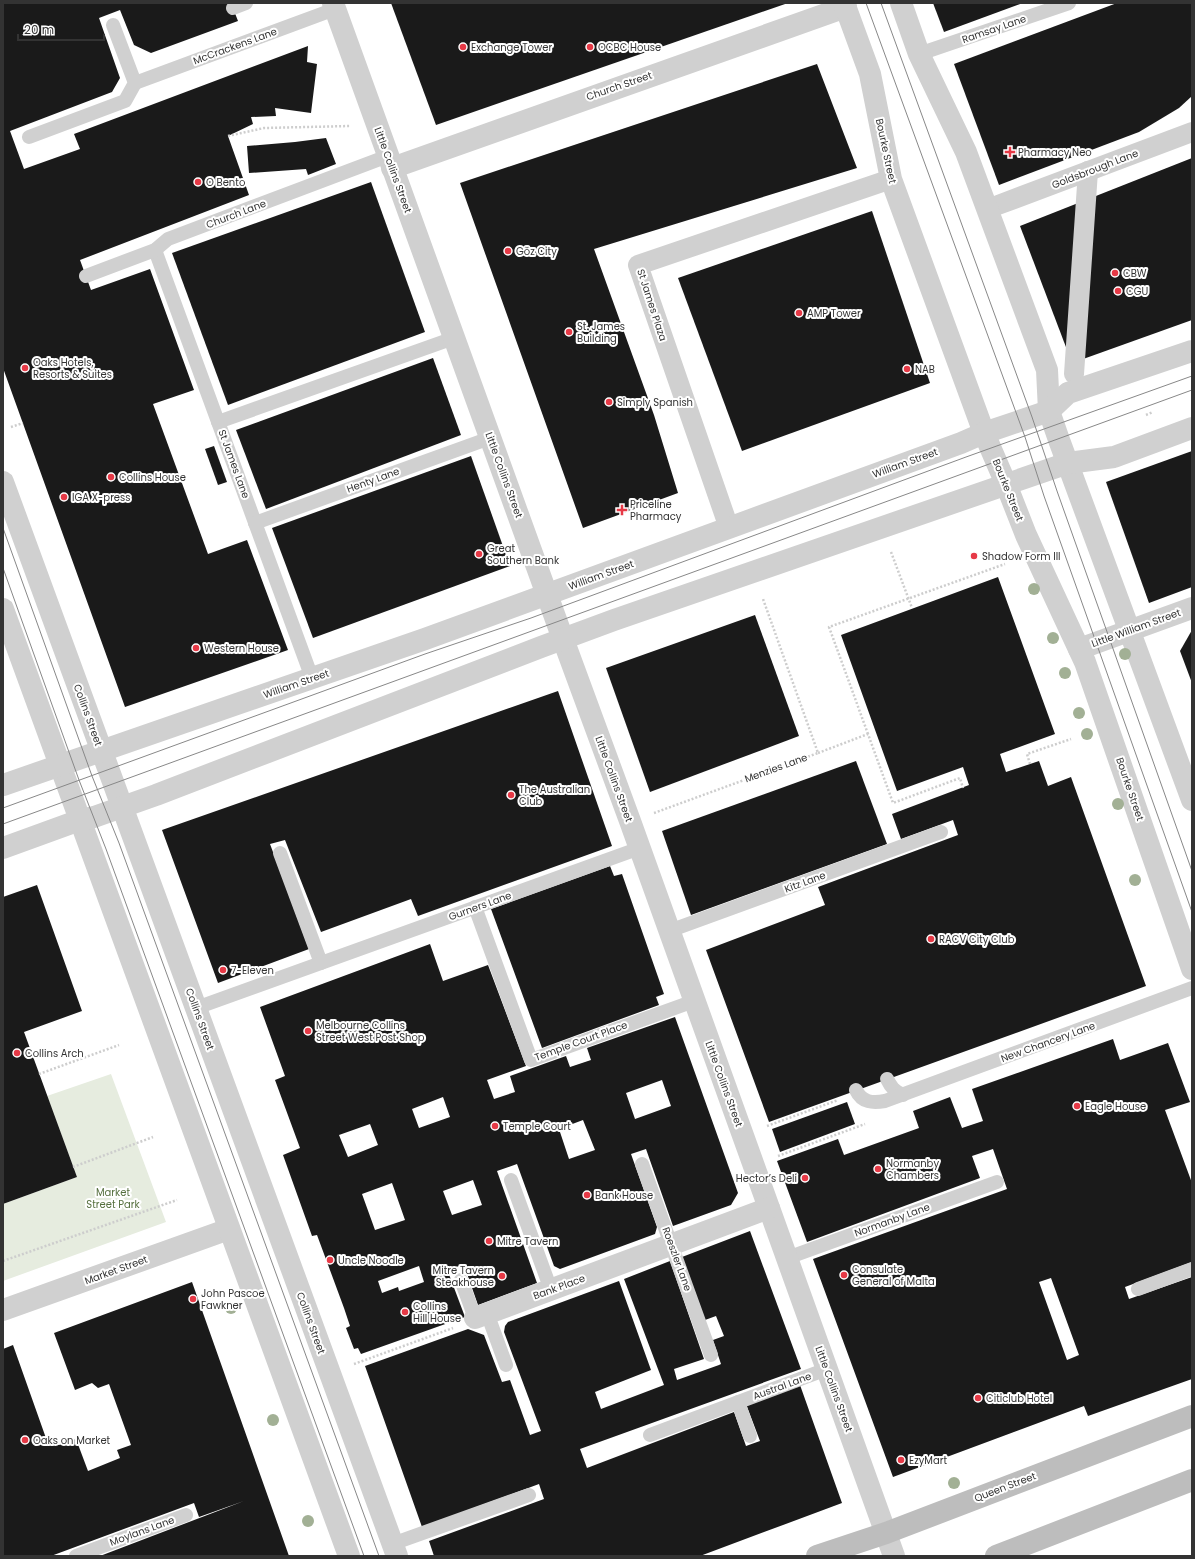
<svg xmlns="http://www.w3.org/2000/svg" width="1195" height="1559" font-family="Poppins,sans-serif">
<rect width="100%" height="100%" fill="#fff"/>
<polygon fill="#e6ecdf" points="111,1074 166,1222 3,1281 3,1204 77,1177 47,1096"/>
<g fill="#1a1a1a" fill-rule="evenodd">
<polygon points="3,3 231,3 238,21 151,53 134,45 120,10 99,18 120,78 112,92 10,131 24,169 80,149 74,134 308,46 307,62 317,64 311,113 275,108 276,116 251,117 253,124 228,136 249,195 80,260 91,290 150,269 194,390 153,404 208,554 247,540 288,650 125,707 3,368"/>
<polygon points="391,3 788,3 436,125"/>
<polygon points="933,3 1023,3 944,32"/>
<polygon points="1117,3 1192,3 1192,96 1179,108 1139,132 999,185 954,64"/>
<polygon points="817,64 857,168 594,249 654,415 678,493 583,528 460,183"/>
<polygon points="326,138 336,164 308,175 306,169 249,173 247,146 295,142"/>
<polygon points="1192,158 1192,320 1072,363 1020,226"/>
<polygon points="371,182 425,332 228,405 172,253"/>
<polygon points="872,211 930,383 742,451 678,278"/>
<polygon points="433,358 461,435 266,509 236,430"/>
<polygon points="214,446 227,482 218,485 205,449"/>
<polygon points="1192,451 1192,587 1149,603 1106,482"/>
<polygon points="471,456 510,566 313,638 272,528"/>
<polygon points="998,577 1055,734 1000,754 1006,772 1039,761 1048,786 1071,777 1146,986 769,1122 706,950 825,905 818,887 958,835 953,820 901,839 892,814 969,785 963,767 897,791 841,635"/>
<polygon points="755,615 799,736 650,792 606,668"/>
<polygon points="1192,630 1192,683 1180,651"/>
<polygon points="558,691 612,846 418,916 411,899 321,932 285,840 270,844 309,949 218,983 162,830"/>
<polygon points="856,761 887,844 691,915 662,831"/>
<polygon points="610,866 614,876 622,874 664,994 656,997 659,1005 542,1048 491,909"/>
<polygon points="37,885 82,1011 24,1032 77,1177 3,1204 3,897"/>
<path d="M430,944L443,981L488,965L526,1066L487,1080L494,1099L515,1092L510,1076L566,1056L570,1067L591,1060L587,1048L675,1017L738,1193L731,1205L673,1226L646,1149L631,1154L657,1227L655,1234L560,1269L554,1266L517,1164L497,1171L537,1283L478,1305L464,1265L447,1269L465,1317L361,1354L358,1348L354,1349L346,1328L350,1326L344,1308L317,1235L312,1236L283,1155L300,1148L275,1080L285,1076L260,1007ZM662,1080L671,1106L635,1119L626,1093ZM443,1097L450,1117L419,1128L412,1109ZM583,1120L595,1150L569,1159L559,1129ZM370,1124L378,1145L348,1157L339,1135ZM473,1180L482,1205L452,1215L443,1191ZM392,1183L405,1220L375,1230L362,1194ZM419,1266L424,1282L399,1291L398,1287L382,1293L378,1281Z"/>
<path d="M1113,1039L1120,1060L1168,1043L1190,1102L1165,1110L1192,1183V1262L1125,1287L1129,1299L1192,1277V1379L1088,1416L1084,1406L893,1477L813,1259L1007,1189L993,1149L972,1156L980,1178L807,1242L777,1161L838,1139L844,1155L919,1128L913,1111L950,1097L962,1128L983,1121L972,1089ZM1051,1278L1079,1355L1067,1360L1039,1282Z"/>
<polygon points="847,1102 855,1124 780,1152 772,1129"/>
<polygon points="750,1231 801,1369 580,1449 587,1468 734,1412 746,1446 760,1441 746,1404 800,1385 842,1503 700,1556 434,1556 429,1541 544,1499 539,1484 422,1527 365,1366 468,1329 484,1335 502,1382 510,1380 530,1435 541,1431 504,1332 505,1326 508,1322 619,1281 651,1370 595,1392 601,1409 664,1385 624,1279 670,1261 704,1359 674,1369 677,1380 719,1365 721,1364 713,1340 724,1336 716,1316 705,1320 682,1257"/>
<polygon points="192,1282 289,1556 100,1556 244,1501 199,1517 194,1503 51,1556 3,1556 3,1349 13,1345 47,1441 59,1445 76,1439 88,1471 120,1458 117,1450 131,1445 109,1384 98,1388 92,1383 75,1390 54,1333"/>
</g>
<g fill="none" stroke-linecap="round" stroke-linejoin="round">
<g stroke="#cdcdcd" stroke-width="2.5" stroke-dasharray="2 2" stroke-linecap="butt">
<polyline points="228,136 264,128 350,126"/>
<polyline points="1146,415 1153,412"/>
<polyline points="11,427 23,423"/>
<polyline points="891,552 912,608"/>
<polyline points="868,734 829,627 1005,564"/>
<polyline points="818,753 868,734 893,803 960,778 963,788"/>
<polyline points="1030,764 1027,754 1071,739"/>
<polyline points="654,813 818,753 763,599"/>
<polyline points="39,1074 119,1045"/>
<polyline points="767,1126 838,1100"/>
<polyline points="778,1156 865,1124"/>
<polyline points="73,1167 153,1137"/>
<polyline points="3,1261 177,1200"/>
<polyline points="354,1364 453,1328"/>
</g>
<g stroke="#d0d0d0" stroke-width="14">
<polyline points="233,8 246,3"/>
<polyline points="919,54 1069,3"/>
<polyline points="135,83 335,9"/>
<polyline points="29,137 125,101 135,83 113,25"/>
<polyline points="155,250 312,678"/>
<polyline points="86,276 155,250 168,239 388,156"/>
<polyline points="218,422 454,338"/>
<polyline points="255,523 490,438"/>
<polyline points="280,853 321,963"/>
<polyline points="475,907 531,1060 694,1001"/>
<polyline points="669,931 941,832"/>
<polyline points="196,1008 640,848"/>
<path d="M887,1079C891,1087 894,1091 903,1095"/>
<path d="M856,1090C862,1103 873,1103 885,1101L1192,988"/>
<polyline points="642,1164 711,1355"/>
<polyline points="511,1180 551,1290"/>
<polyline points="787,1258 997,1182"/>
<polyline points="461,1280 475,1318"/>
<polyline points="1138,1289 1192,1269"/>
<polyline points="487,1313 506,1365"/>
<polyline points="738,1402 750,1436"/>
<polyline points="650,1435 827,1369"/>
<polyline points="392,1544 529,1495"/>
<polyline points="76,1556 186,1515"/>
</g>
<g stroke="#d0d0d0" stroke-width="20">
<polyline points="998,205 1192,132"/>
<polyline points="1074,374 1088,171"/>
<polyline points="729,528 638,265 891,179"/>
</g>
<g stroke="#d0d0d0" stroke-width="22">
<polyline points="333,3 563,639 630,821 894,1556"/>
<polyline points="392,168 846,7"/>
<polyline points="1079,649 1192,608"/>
<polyline points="3,1310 229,1229"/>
<polyline points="475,1318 769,1208"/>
</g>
<g stroke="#d0d0d0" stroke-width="22">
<polyline points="844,3 870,74 891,179 984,433 1006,484 1026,535 1085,662 1192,969"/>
<polyline points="901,3 919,54 966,152 1047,370 1049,411 1059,440 1192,800"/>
<polyline points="3,482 397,1556"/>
<polyline points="3,609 349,1556"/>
<polyline points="3,785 425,639 961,443 984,433 1049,411 1068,393 1192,351"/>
<polyline points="3,848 80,820 94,817 156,795 541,647 614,620 1068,463 1114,457 1192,428"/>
</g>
<g stroke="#bdbdbd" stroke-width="22">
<polyline points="817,1556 886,1533 1192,1416"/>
<polyline points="996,1556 1192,1480"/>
</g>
<g stroke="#888" stroke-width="1">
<polyline points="866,3 1025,437 1044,496 1192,912"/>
<polyline points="881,3 1032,417 1057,491 1192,871"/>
<polyline points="3,528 92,776 119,843 379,1556"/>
<polyline points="3,568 79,780 106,849 364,1556"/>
<polyline points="3,808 425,654 531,618 966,457 1192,376"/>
<polyline points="3,824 1192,390"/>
</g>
</g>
<g fill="#a2b095">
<circle cx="1034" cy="589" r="6"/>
<circle cx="1053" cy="638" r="6"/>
<circle cx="1125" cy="654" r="6"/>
<circle cx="1065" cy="673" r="6"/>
<circle cx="1079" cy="713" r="6"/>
<circle cx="1087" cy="734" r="6"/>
<circle cx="1118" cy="804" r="6"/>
<circle cx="1135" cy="880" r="6"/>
<circle cx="231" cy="1308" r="6"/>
<circle cx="273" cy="1420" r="6"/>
<circle cx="954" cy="1483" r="6"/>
<circle cx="308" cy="1521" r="6"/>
</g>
<g fill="#e63946" stroke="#fff" stroke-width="1.5">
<circle cx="463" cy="47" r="4"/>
<circle cx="590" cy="47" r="4"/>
<path d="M1008 146h4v4h4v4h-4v4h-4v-4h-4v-4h4z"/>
<circle cx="198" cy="182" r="4"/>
<circle cx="508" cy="251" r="4"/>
<circle cx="1115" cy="273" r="4"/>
<circle cx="1118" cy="291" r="4"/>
<circle cx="799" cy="313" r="4"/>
<circle cx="569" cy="332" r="4"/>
<circle cx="25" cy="368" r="4"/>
<circle cx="907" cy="369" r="4"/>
<circle cx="609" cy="402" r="4"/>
<circle cx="111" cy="477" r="4"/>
<circle cx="64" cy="497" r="4"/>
<path d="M620 504h4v4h4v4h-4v4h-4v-4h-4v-4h4z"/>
<circle cx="479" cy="554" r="4"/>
<circle cx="974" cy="556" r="4"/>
<circle cx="196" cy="648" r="4"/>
<circle cx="511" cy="795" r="4"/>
<circle cx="931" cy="939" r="4"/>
<circle cx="223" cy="970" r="4"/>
<circle cx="308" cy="1031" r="4"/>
<circle cx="17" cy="1053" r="4"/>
<circle cx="1077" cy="1106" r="4"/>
<circle cx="495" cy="1126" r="4"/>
<circle cx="878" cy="1169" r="4"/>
<circle cx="805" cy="1178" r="4"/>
<circle cx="587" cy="1195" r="4"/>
<circle cx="489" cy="1241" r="4"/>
<circle cx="330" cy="1260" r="4"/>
<circle cx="844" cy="1275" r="4"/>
<circle cx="502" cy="1276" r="4"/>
<circle cx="193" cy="1299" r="4"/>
<circle cx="405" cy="1312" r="4"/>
<circle cx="978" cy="1398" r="4"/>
<circle cx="25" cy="1440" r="4"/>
<circle cx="901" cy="1460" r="4"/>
</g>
<g text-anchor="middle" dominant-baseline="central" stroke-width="4" stroke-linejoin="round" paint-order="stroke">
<g font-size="10" fill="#333" stroke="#fff">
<text transform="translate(994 29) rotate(-19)">Ramsay Lane</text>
<text transform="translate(235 46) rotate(-20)">McCrackens Lane</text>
<text transform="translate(619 86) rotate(-19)">Church Street</text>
<text transform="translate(886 151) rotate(78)">Bourke Street</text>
<text transform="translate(1095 169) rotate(-21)">Goldsbrough Lane</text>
<text transform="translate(393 170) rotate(70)">Little Collins Street</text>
<text transform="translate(236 214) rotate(-21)">Church Lane</text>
<text transform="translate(652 305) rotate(72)">St James Plaza</text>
<text transform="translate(905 463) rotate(-20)">William Street</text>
<text transform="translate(234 464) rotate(70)">St James Lane</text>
<text transform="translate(504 475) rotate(70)">Little Collins Street</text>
<text transform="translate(373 480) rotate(-20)">Henty Lane</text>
<text transform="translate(1008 490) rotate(68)">Bourke Street</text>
<text transform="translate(601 575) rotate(-20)">William Street</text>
<text transform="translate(1136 628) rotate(-20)">Little William Street</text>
<text transform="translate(296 684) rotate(-19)">William Street</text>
<text transform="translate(88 715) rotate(70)">Collins Street</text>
<text transform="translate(776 768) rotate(-20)">Menzies Lane</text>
<text transform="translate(614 779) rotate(70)">Little Collins Street</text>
<text transform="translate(1130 789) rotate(71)">Bourke Street</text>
<text transform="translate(805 882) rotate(-20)">Kitz Lane</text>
<text transform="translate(480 906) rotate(-20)">Gurners Lane</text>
<text transform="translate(200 1019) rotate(70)">Collins Street</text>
<text transform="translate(581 1041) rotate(-20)">Temple Court Place</text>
<text transform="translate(1048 1042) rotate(-20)">New Chancery Lane</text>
<text transform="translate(724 1084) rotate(70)">Little Collins Street</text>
<text transform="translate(892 1220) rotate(-20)">Normanby Lane</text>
<text transform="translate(677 1259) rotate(70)">Roeszler Lane</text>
<text transform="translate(116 1270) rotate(-20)">Market Street</text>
<text transform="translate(559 1287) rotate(-20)">Bank Place</text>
<text transform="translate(311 1323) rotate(70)">Collins Street</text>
<text transform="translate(782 1386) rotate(-20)">Austral Lane</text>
<text transform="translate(834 1389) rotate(70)">Little Collins Street</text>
<text transform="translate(1005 1487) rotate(-21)">Queen Street</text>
<text transform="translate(142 1531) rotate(-20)">Moylans Lane</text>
</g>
<g font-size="10" fill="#333" stroke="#fff" text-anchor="start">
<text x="471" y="47">Exchange Tower</text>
<text x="598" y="47">OCBC House</text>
<text x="1018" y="152">Pharmacy Neo</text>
<text x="206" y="182">O Bento</text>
<text x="516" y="251">Göz City</text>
<text x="1123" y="273">CBW</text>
<text x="1126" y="291">CGU</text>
<text x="807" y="313">AMP Tower</text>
<text x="577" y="326">St. James<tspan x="577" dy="12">Building</tspan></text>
<text x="33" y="362">Oaks Hotels,<tspan x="33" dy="12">Resorts &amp; Suites</tspan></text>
<text x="915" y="369">NAB</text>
<text x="617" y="402">Simply Spanish</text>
<text x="119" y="477">Collins House</text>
<text x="72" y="497">IGA X-press</text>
<text x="630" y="504">Priceline<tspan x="630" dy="12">Pharmacy</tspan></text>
<text x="487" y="548">Great<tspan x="487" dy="12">Southern Bank</tspan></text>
<text x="982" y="556">Shadow Form III</text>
<text x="204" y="648">Western House</text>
<text x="519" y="789">The Australian<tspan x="519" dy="12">Club</tspan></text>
<text x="939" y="939">RACV City Club</text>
<text x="231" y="970">7-Eleven</text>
<text x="316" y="1025">Melbourne Collins<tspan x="316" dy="12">Street West Post Shop</tspan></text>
<text x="25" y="1053">Collins Arch</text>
<text x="1085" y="1106">Eagle House</text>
<text x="503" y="1126">Temple Court</text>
<text x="886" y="1163">Normanby<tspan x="886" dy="12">Chambers</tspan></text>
<text x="797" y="1178" text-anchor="end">Hector’s Deli</text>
<text x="595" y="1195">Bank House</text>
<text x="497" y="1241">Mitre Tavern</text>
<text x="338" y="1260">Uncle Noodle</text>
<text x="852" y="1269">Consulate<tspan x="852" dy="12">General of Malta</tspan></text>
<text x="494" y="1270" text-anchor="end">Mitre Tavern<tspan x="494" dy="12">Steakhouse</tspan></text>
<text x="201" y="1293">John Pascoe<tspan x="201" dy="12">Fawkner</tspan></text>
<text x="413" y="1306">Collins<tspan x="413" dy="12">Hill House</tspan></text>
<text x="986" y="1398">Citiclub Hotel</text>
<text x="33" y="1440">Oaks on Market</text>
<text x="909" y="1460">EzyMart</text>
</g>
<g font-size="10" fill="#56703f" stroke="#fff">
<text x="113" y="1192">Market<tspan x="113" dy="12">Street Park</tspan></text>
</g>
</g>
<rect width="1195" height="1559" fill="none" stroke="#333333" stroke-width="8"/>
<path d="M18 34v6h86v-6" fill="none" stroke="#333333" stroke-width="2"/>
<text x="24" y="34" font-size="12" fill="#333333" stroke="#ffffff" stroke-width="3" paint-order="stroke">20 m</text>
</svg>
